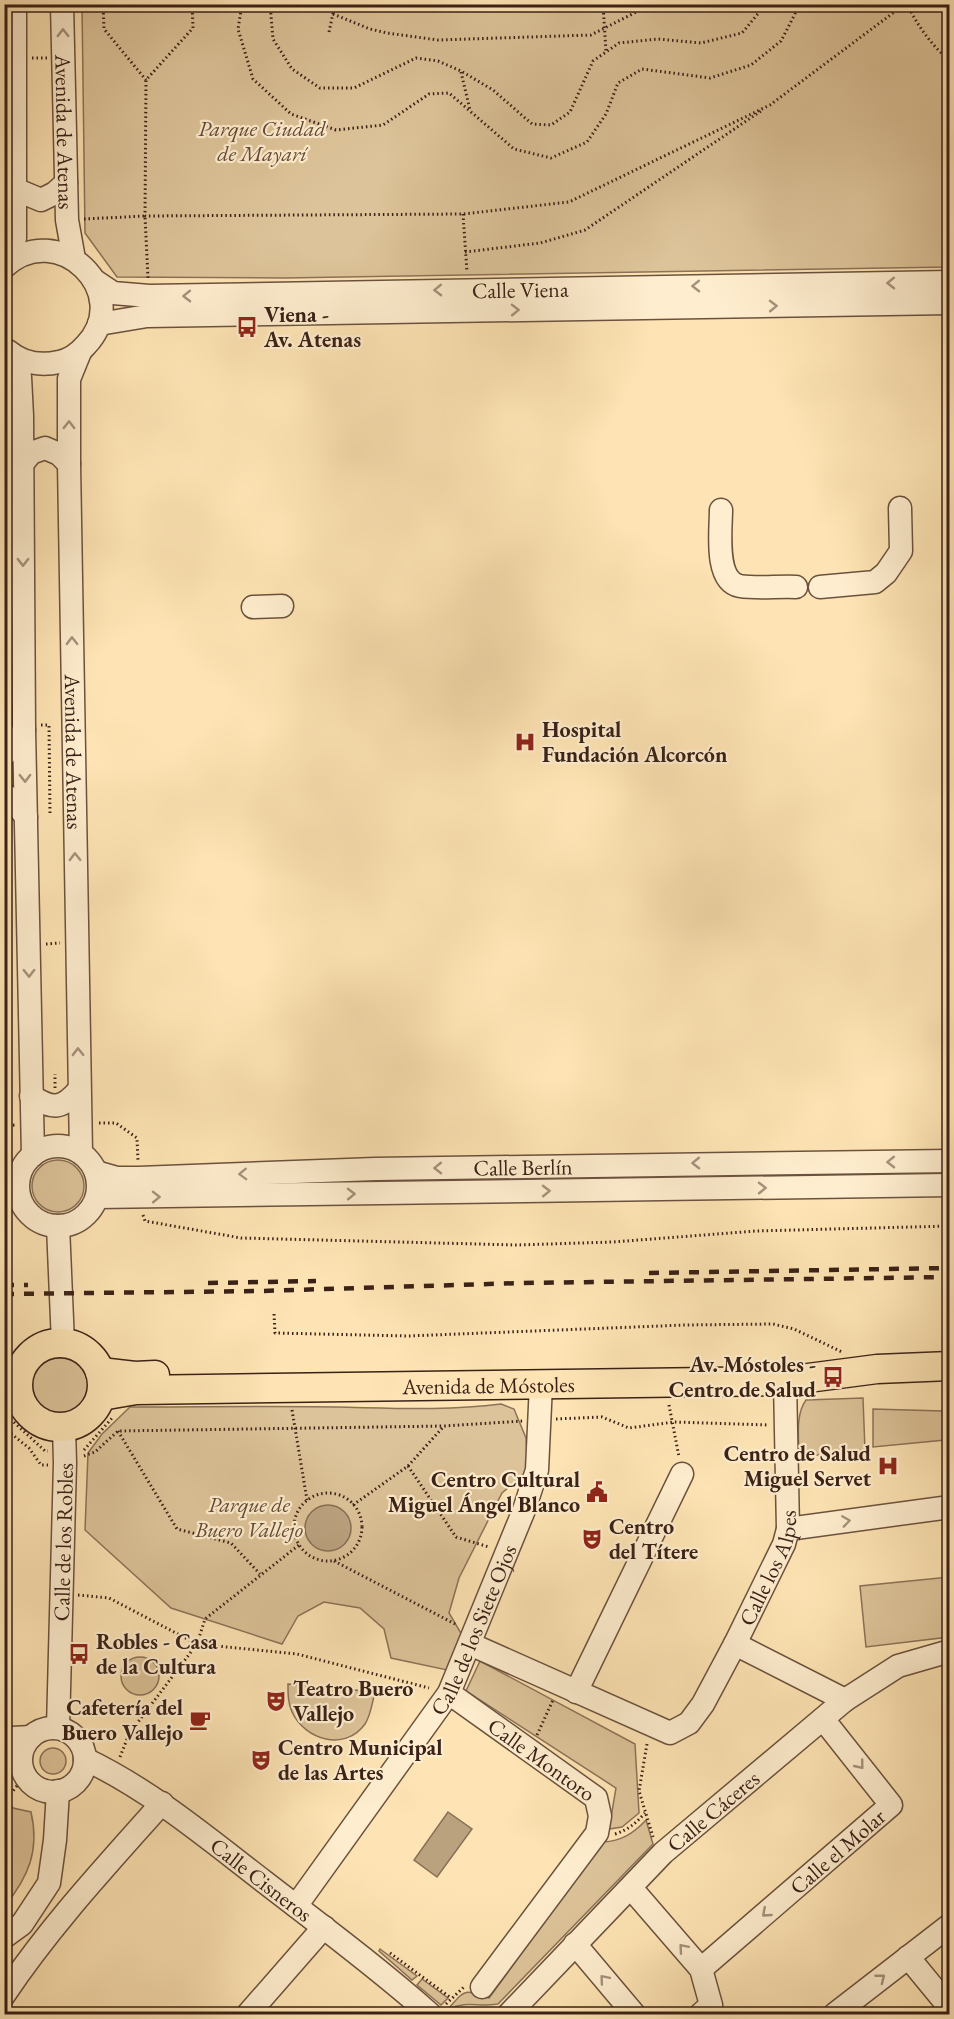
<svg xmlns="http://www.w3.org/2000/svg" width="954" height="2019" font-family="'EB Garamond',serif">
<rect width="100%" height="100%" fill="#fee4b4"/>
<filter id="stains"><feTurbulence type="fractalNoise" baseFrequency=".00333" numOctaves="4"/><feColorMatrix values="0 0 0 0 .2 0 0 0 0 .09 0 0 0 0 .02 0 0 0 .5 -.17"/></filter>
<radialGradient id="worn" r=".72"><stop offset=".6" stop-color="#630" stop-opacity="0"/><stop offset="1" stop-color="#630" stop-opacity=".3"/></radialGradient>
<g fill="#ddc399" stroke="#8c7258" stroke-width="1.5">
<polygon points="82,5 949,5 949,267 285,278 117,277 85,233"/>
<circle cx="58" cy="1186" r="26"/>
<circle cx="60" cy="1386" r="28"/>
<path d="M863,1398L865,1450L799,1457C799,1439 795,1415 806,1400Z"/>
<path d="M501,1404L514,1409L526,1438L528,1470L502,1493L459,1578L449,1613L462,1635L447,1670L391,1658L384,1629L360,1608L324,1602L298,1616L282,1644L171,1608L85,1530L88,1453L102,1434L130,1407C199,1407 268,1406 336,1407C392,1408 445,1411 501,1404Z"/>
<polygon points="873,1409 942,1411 945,1440 873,1447"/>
<polygon points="949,1577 949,1637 866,1647 860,1586"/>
<circle cx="140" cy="1676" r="19"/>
<polygon points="480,1661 635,1744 639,1813 622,1827 609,1829 616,1788 466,1691"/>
<path d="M288,1684L375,1692C372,1703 371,1715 365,1724C345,1752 305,1740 292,1712C288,1703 288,1694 288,1684Z"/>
<circle cx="53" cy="1761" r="13"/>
<path d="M4,1796L13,1808L31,1812C40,1851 28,1877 5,1906Z"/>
<path d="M646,1820L653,1844L498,2004C477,2008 470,2000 448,2009C466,1989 463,1989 489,1998L603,1842C621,1841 633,1834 646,1820Z"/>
<polygon points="380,1949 417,1976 412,1980 379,1951"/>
<polygon points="422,1979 448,1998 441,2005 417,1985"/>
</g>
<g fill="#bba27f" stroke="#876e55" stroke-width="1.5">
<circle cx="328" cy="1528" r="23"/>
<polygon points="448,1812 472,1829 437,1877 414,1860"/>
</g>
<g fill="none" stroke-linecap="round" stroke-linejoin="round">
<defs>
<g id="minor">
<path id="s1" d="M62,4L67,220L74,259"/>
<polyline points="17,190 41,200 55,193 66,183"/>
<polyline points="7,264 15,238 15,4"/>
<path d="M4,267C58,217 135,293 86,345C79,353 70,360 59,362C41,366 22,363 8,351"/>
<path id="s2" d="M95,281L113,293L149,296L950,282"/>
<polyline points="99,324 147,316 950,303"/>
<path id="s3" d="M80,352L69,379V464L81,1153"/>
<polyline points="16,357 20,377 22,416 24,730 33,1155"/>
<polyline points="22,464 31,453 45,448 59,454 69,464"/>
<path d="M721,510C721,530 714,581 740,586C758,589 778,586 796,587"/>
<polyline points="820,587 875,582 886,573 901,551 900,508"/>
<polyline points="253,607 282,606"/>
<polyline points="4,755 15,743 24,730"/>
<polyline points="4,794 17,805 26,817"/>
<path d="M31,1096C52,1109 61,1110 78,1091"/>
<circle cx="58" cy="1186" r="40"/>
<path id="s4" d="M96,1172L117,1178H139L375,1169L950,1161"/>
<polyline points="97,1197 950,1185"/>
<polyline points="58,1226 63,1343"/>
<polyline points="788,1529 950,1507"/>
<path id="s5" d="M470,1644L670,1733L689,1723L703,1704L735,1644L784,1544L788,1529L785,1381"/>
<polyline points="735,1644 845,1700"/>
<polyline points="576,1692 682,1474"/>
<path id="s6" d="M449,1693L596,1798L600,1816L597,1833L482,1987"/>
<path id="s7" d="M58,1728L65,1463L64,1427"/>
<circle cx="53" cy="1760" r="32"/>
<polyline points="4,1737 12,1738 31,1737"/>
<path id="s8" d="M85,1759C150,1790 205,1836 262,1880C319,1924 377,1967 430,2014"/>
<polyline points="631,1888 701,1969 711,2005 701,2014"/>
<path id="s9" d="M296,1906L449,1693L524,1510L537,1470L541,1384"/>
<polyline points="4,1937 22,1924 49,1883 55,1840 58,1791"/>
<polyline points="575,1944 634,2014"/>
<polyline points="908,1957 950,2008"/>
<path id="s10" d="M701,1969L891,1805L823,1719"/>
<path d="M4,1995C50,1926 107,1865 162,1803"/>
<polyline points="248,2014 324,1927"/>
<path id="s11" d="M509,2014L663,1853L845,1700L898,1666L950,1651"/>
<polyline points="835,2014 950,1925"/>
</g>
<g id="major">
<circle cx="60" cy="1385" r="42"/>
<polyline points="100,1372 135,1376 155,1375"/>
<path id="s12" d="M101,1396L136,1390L785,1381L877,1369L950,1366"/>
</g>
</defs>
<use href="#minor" stroke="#6b523e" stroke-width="25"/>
<use href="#major" stroke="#3a2117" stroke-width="31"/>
<g stroke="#3a2117" stroke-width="3" stroke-dasharray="1.5 3" stroke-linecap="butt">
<polyline points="103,4 104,29 146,80"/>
<polyline points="192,4 193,28 146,80 145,216 463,214 569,202 770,105 905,4"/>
<polyline points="242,4 238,29 253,79 291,114 336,130 383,125 429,94 449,93 514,149 551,158 587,142 606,114 618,83 642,69 710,78 751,65 781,41 800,4"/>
<polyline points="270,4 273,39 292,69 320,88 354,88 416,58 438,61 461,71 493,90 532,124 551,125 570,112 593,61 619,43 658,39 701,43 742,33 766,4"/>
<polyline points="603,4 606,52"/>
<path d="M907,4C917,25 932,46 950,61"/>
<polyline points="333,14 370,29 387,33 438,40 591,35 652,4"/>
<polyline points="329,32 335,4"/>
<polyline points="32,58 47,58"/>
<polyline points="461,72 470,110"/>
<polyline points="463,214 467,272"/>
<polyline points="84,219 145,216 148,278"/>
<polyline points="465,252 540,243 585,230 761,111"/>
<polyline points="41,725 49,725 50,816"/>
<polyline points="46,944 60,943"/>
<polyline points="55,1088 55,1074"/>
<polyline points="99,1123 116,1123 137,1138 138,1161"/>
<polyline points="4,1126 15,1125"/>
<polyline points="143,1215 145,1221 241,1238 517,1245 613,1242 756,1231 950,1226"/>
<polyline points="274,1314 275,1333 408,1336 685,1325 773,1324 794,1329 842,1352"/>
<polyline points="669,1405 679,1457"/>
<polyline points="292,1410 307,1500"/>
<polyline points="4,1413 45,1451 48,1451"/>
<polyline points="556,1419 602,1417 629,1428 674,1422 769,1425"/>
<polyline points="4,1428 29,1448 41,1465 48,1465"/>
<polyline points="118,1431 177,1529 231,1543 260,1574"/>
<polyline points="84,1450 113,1417"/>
<polyline points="84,1456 95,1452 118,1431 444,1426"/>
<polyline points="408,1466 456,1537 489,1547"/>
<circle cx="328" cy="1527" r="34"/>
<polyline points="353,1505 408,1466 444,1426 523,1421"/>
<polyline points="334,1561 457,1625"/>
<polyline points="78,1595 109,1598 197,1644 205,1619 299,1545"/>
<polyline points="537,1735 553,1700"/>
<polyline points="647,1744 639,1791 653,1837"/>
<polyline points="120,1757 129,1734 197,1644 297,1654 429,1688"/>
<polyline points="4,1767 25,1775 4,1803"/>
<path d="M615,1834C628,1830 636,1823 645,1813"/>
<polyline points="390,1953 451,1998"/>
<polyline points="446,2004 465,1986"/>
</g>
<use href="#minor" stroke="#feedce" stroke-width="22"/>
<use href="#major" stroke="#fee4b4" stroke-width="28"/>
<g stroke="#3a2117" stroke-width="4.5" stroke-dasharray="10 10" stroke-linecap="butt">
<polyline points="649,1273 950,1268"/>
<polyline points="208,1283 316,1281"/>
<polyline points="4,1285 28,1285"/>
<polyline points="4,1294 260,1291 522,1283 950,1277"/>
</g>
</g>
<defs><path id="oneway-chevron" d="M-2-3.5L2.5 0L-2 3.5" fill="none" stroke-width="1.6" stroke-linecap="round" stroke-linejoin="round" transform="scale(1.5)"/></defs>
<g stroke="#a6917c">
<use href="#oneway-chevron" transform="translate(63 33) rotate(-91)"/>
<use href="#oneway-chevron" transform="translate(891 283) rotate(179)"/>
<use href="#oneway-chevron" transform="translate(696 286) rotate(179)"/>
<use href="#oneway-chevron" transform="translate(438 290) rotate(179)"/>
<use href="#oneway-chevron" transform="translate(187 296) rotate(179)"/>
<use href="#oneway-chevron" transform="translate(773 306) rotate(-1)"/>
<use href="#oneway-chevron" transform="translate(515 310) rotate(-1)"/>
<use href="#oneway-chevron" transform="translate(69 425) rotate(-90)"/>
<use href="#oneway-chevron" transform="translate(23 562) rotate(90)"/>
<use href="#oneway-chevron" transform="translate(72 641) rotate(-91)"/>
<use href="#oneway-chevron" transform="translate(25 778) rotate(89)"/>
<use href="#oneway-chevron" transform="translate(75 857) rotate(-91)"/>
<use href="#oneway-chevron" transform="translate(29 973) rotate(89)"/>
<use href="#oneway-chevron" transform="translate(78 1052) rotate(-91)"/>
<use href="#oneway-chevron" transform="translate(891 1162) rotate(179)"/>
<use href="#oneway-chevron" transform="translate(696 1163) rotate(179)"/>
<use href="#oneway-chevron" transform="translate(438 1168) rotate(179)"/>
<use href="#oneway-chevron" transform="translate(243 1174) rotate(178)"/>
<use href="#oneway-chevron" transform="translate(762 1188) rotate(-1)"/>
<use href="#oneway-chevron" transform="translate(546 1191) rotate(-1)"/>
<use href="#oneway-chevron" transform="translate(351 1194) rotate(-1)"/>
<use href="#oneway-chevron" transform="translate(156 1197) rotate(-1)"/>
<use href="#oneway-chevron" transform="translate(846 1521) rotate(-8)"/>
<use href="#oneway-chevron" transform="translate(860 1765) rotate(51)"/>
<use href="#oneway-chevron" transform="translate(766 1913) rotate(139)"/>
<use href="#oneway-chevron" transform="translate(683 1948) rotate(-131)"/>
<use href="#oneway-chevron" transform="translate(881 1978) rotate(-38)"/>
<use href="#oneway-chevron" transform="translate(604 1979) rotate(-130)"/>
</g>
<defs>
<symbol id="bus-bare" viewBox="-9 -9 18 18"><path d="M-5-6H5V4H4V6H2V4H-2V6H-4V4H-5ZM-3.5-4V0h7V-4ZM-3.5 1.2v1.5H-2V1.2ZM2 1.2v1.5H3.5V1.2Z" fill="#8f2418" stroke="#feedce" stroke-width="2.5" paint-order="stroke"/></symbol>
<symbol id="hospital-bare" viewBox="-9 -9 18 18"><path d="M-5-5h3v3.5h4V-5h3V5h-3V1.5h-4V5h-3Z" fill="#8f2418" stroke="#feedce" stroke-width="2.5" paint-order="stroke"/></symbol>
<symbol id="civic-bare" viewBox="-9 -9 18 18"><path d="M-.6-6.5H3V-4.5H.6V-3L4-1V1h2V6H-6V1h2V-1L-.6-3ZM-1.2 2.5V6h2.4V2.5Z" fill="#8f2418" stroke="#feedce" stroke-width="2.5" paint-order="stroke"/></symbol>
<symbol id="theatre-bare" viewBox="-9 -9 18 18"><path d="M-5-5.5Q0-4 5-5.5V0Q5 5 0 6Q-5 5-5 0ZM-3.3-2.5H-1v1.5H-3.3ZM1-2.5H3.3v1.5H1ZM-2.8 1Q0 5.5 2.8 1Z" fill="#8f2418" stroke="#feedce" stroke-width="2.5" paint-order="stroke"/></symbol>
<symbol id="cafe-bare" viewBox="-9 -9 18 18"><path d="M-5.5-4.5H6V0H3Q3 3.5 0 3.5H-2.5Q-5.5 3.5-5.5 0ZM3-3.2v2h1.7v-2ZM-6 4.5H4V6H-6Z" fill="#8f2418" stroke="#feedce" stroke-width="2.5" paint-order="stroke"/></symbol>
</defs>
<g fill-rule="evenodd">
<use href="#bus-bare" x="232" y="312" width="30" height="30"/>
<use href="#hospital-bare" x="510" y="727" width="30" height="30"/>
<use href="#bus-bare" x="818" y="1362" width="30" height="30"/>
<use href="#hospital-bare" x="873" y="1451" width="30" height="30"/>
<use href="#civic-bare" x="582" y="1477" width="30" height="30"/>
<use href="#theatre-bare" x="577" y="1524" width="30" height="30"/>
<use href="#bus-bare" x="64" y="1639" width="30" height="30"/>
<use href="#theatre-bare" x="261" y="1686" width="30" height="30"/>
<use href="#cafe-bare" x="185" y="1705" width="30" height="30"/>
<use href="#theatre-bare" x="246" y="1745" width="30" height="30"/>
</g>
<g text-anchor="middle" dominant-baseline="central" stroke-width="4.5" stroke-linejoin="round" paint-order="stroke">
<g font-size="22" font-style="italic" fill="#634a38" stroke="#feedce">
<text x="262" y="128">Parque Ciudad<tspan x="262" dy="25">de Mayarí</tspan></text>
<text x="249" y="1504">Parque de<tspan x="249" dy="25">Buero Vallejo</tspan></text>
</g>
<g font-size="22" fill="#3a2117" stroke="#feedce">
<text stroke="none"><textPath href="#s1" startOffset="128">Avenida de Atenas</textPath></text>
<text stroke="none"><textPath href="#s2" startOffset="429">Calle Viena</textPath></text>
<text stroke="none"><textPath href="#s3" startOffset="402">Avenida de Atenas</textPath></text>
<text stroke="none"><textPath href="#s4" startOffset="428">Calle Berlín</textPath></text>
<text stroke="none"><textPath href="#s12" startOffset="388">Avenida de Móstoles</textPath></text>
<text stroke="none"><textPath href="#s7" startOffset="186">Calle de los Robles</textPath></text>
<text stroke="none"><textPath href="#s5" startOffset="416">Calle los Alpes</textPath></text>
<text stroke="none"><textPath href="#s9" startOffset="330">Calle de los Siete Ojos</textPath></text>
<text stroke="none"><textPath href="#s6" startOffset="114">Calle Montoro</textPath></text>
<text stroke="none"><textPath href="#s11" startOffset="288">Calle Cáceres</textPath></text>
<text stroke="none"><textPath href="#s10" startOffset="180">Calle el Molar</textPath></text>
<text stroke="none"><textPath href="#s8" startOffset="214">Calle Cisneros</textPath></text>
</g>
<g font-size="22" font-weight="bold" fill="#3a2117" stroke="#feedce" text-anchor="start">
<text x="264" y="314">Viena -<tspan x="264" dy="25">Av. Atenas</tspan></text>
<text x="542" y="729">Hospital<tspan x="542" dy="25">Fundación Alcorcón</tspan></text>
<text x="816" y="1364" text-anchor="end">Av. Móstoles -<tspan x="816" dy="25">Centro de Salud</tspan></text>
<text x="871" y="1453" text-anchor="end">Centro de Salud<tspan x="871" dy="25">Miguel Servet</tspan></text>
<text x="580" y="1479" text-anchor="end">Centro Cultural<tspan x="580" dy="25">Miguel Ángel Blanco</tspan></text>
<text x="609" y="1526">Centro<tspan x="609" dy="25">del Títere</tspan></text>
<text x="96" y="1641">Robles - Casa<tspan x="96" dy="25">de la Cultura</tspan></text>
<text x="293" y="1688">Teatro Buero<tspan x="293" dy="25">Vallejo</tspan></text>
<text x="183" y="1707" text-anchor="end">Cafetería del<tspan x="183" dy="25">Buero Vallejo</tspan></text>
<text x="278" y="1747">Centro Municipal<tspan x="278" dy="25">de las Artes</tspan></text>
</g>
</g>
<rect width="954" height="2019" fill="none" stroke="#fee4b4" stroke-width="24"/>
<rect x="6" y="6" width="942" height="2007" fill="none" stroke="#3a2117" stroke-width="3"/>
<rect x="12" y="12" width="930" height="1995" fill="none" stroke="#3a2117" stroke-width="1.5"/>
<rect width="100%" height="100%" filter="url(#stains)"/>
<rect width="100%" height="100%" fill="url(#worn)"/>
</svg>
